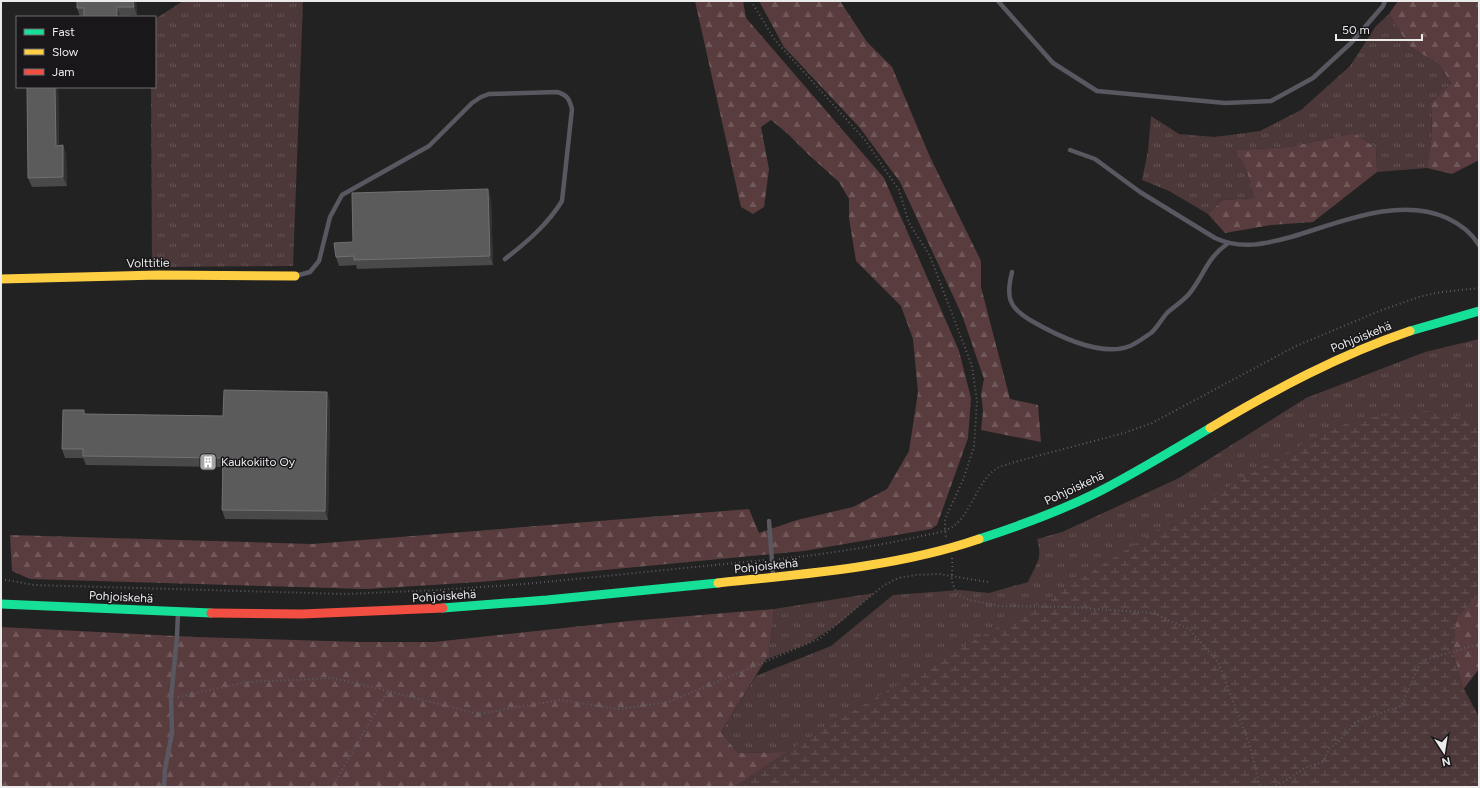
<svg xmlns="http://www.w3.org/2000/svg" width="1480" height="788" font-family="Figtree,sans-serif">
<defs>
<pattern id="grass-tufts" width="24" height="20" patternUnits="userSpaceOnUse"><rect width="24" height="20" fill="#4c3838"/><path d="M3 7l-1-3M5 7V3M7 7l1-3M15 17l-1-3M17 17v-4M19 17l1-3" fill="none" stroke="#655"/></pattern>
<pattern id="forest-firs" width="22" height="20" patternUnits="userSpaceOnUse"><rect width="22" height="20" fill="#593d3e"/><path d="M5 1l3.5 6h-7zM16 11l3.5 6h-7z" fill="#71595a"/></pattern>
<pattern id="wetland-marsh" width="20" height="14" patternUnits="userSpaceOnUse"><rect width="20" height="14" fill="#4c3838"/><path d="M1 5h8M5 5V1M11 12h8M15 12V8" fill="none" stroke="#655"/></pattern>
</defs>
<rect width="100%" height="100%" fill="#222"/>
<g fill="url(#grass-tufts)">
<polygon points="183,1 303,1 293,266 152,267 151,87 155,87 155,19"/>
<polygon points="1389,14 1409,46 1440,65 1451,83 1431,103 1432,135 1427,168 1377,172 1376,148 1354,133 1289,147 1237,150 1247,171 1254,198 1223,200 1208,214 1169,191 1142,180 1148,151 1151,116 1179,134 1215,137 1260,131 1301,110 1350,66 1376,26"/>
<path d="M1479,339V446L786,752L738,753L721,732L756,676L831,646L893,595L960,590L989,593L1028,582C1036,563 1043,560 1037,539L1062,532L1179,478L1306,398L1425,352Z"/>
<polygon points="874,593 838,624 809,643 765,660 769,654 774,609"/>
</g>
<g fill="url(#forest-firs)">
<polygon points="695,1 743,1 746,18 884,178 959,351 971,398 968,438 937,525 931,529 804,551 480,582 367,589 30,579 12,571 10,535 312,544 749,509 759,533 797,520 853,507 887,489 909,451 918,392 913,339 901,306 856,261 849,218 849,199 839,182 809,155 788,134 771,120 761,127 769,169 764,207 753,214 741,207"/>
<polygon points="759,1 840,1 867,42 892,67 930,157 981,261 981,287 1010,399 1038,405 1041,442 981,430 983,411 981,394 984,379 962,315 900,182 860,128 784,47"/>
<polygon points="1398,1 1479,1 1479,160 1452,174 1427,168 1432,135 1431,103 1451,83 1440,65 1409,46 1389,14"/>
<polygon points="1354,133 1376,148 1377,172 1313,222 1271,225 1225,233 1208,214 1223,200 1254,198 1247,171 1236,150 1289,147"/>
<polygon points="1479,446 1479,669 1439,721 1479,787 1,787 1,627 195,637 360,642 434,642 629,621 774,609 769,654 721,732 738,753 786,752 871,719"/>
</g>
<polygon fill="url(#wetland-marsh)" points="1427,411 1479,420 1479,594 1457,618 1453,651 1464,689 1479,717 1479,787 734,787 786,752 918,672 1053,596 1200,503 1309,440 1357,419"/>
<g fill="none" stroke-linecap="round" stroke-linejoin="round">
<g stroke="#5d5b5f" stroke-width="2" stroke-dasharray="1 3" stroke-linecap="butt">
<polyline points="751,1 775,40 865,140 899,190 909,223 930,256 972,366 977,401 974,447 963,480 945,519 945,530 946,537"/>
<path d="M952,558C953,565 952,568 952,575C951,581 954,587 957,594L969,600L1001,606L1069,607L1153,613L1189,629L1218,662L1250,746L1260,787"/>
<path d="M779,559C826,554 872,547 917,537C929,534 942,533 952,527C971,515 977,481 996,469C1000,466 1006,465 1011,463L1124,433L1152,423L1296,346L1382,310L1422,296L1442,292L1479,288"/>
<polyline points="1,579 34,585 345,594 439,590 525,584 765,560"/>
<polyline points="178,697 247,682 332,678 388,691 478,714 560,700 619,709 669,702 819,639 883,586 898,578 916,575 939,574 988,582"/>
<polyline points="332,787 388,691"/>
<polyline points="1272,787 1284,782 1304,768 1323,762 1329,749 1338,742 1356,722 1401,706 1421,661 1479,644"/>
</g>
<g stroke="#595760" stroke-width="4.5">
<polyline points="998,1 1053,63 1097,91 1225,103 1271,101 1313,78 1351,43 1383,6 1385,1"/>
<path d="M1070,150L1095,159L1140,192L1215,238C1241,250 1265,244 1291,237C1339,223 1398,196 1447,218C1460,224 1471,232 1479,245"/>
<path d="M1012,272C1006,296 1008,307 1030,320C1056,335 1100,358 1130,346C1137,343 1145,337 1151,333C1158,327 1162,318 1168,312C1175,306 1183,301 1189,294C1204,276 1206,259 1227,244"/>
<path d="M295,276L310,272L319,261L330,217L342,195L429,146L472,103L481,97L489,94L557,92C567,95 569,98 572,109L562,201C548,224 527,242 505,259"/>
<polyline points="769,521 773,575"/>
<polyline points="164,787 165,769 172,733 171,699 177,636 178,613"/>
</g>
<g stroke="#16e098" stroke-width="9">
<polyline points="1410,331 1479,311"/>
<path d="M979,539C1022,525 1064,510 1104,489C1140,470 1175,449 1210,428"/>
<polyline points="1,604 211,613"/>
<polyline points="443,608 547,600 718,583"/>
</g>
<g stroke="#ffcf43" stroke-width="9">
<polyline points="1,279 158,275 295,276"/>
<path d="M1210,428C1274,390 1339,355 1410,331"/>
<path d="M718,583C803,574 898,567 979,539"/>
</g>
<polyline stroke="#f24e42" stroke-width="9" points="211,613 302,614 443,608"/>
</g>
<g fill="#4a494a">
<polygon points="77,1 136,1 137,15 80,17 77,8"/>
<polygon points="27,87 58,87 59,146 63,145 66,155 67,186 32,187 28,178"/>
<polygon points="491,198 493,265 357,269 356,265 339,266 336,257"/>
<polygon points="330,401 328,520 225,519 222,510 222,467 86,465 83,458 65,458 62,449 85,414 223,416"/>
</g>
<g fill="#333233">
<polygon points="133,1 136,1 137,15 134,7"/>
<polygon points="117,7 120,16 120,17 117,17"/>
<polygon points="55,87 58,87 59,155 56,146"/>
<polygon points="63,145 66,155 67,186 63,177"/>
<polygon points="488,189 491,198 493,265 490,256"/>
<polygon points="327,392 330,401 328,520 325,511"/>
</g>
<g fill="#5c5b5c" stroke="#727172">
<polygon points="77,1 133,1 134,7 117,7 117,17 84,17 84,8 77,8"/>
<polygon points="27,87 55,87 56,146 63,145 63,177 28,178"/>
<polygon points="488,189 490,256 354,260 354,256 336,257 334,243 353,242 352,193"/>
<polygon points="224,390 327,392 325,511 222,510 223,458 83,456 83,449 62,449 63,410 84,410 84,414 223,416"/>
</g>
<defs>
<symbol id="building-square" viewBox="-11 -11 22 22"><rect x="-9" y="-9" width="18" height="18" rx="4" fill="#a5a5a5" stroke="#19171a"/><path d="M-4-6H4V6H1V3H-1V6H-4ZM-2.5-4.3h1.7v1.8h-1.7ZM.8-4.3h1.7v1.8H.8ZM-2.5-1h1.7V.8h-1.7ZM.8-1h1.7V.8H.8Z" fill="#fff"/></symbol>
</defs>
<g fill-rule="evenodd">
<use href="#building-square" x="198" y="452" width="20" height="20"/>
</g>
<g text-anchor="middle" dominant-baseline="central" stroke-width="3" stroke-linejoin="round" paint-order="stroke">
<g font-size="12" fill="#ecebec" stroke="#19171a">
<text transform="translate(148 263) rotate(-1)">Volttitie</text>
<text transform="translate(1361 337) rotate(-22)">Pohjoiskehä</text>
<text transform="translate(1074 488) rotate(-25)">Pohjoiskehä</text>
<text transform="translate(766 566) rotate(-6)">Pohjoiskehä</text>
<text transform="translate(444 596) rotate(-4)">Pohjoiskehä</text>
<text transform="translate(121 597) rotate(3)">Pohjoiskehä</text>
</g>
<g font-size="12" fill="#ecebec" stroke="#19171a" text-anchor="start">
<text x="221" y="462">Kaukokiito Oy</text>
</g>
</g>
<rect width="1480" height="788" fill="none" stroke="#ecebec" stroke-width="4"/>
<rect x="16" y="16" width="140" height="72" fill="#19171a" stroke="#6d6c6e"/>
<rect x="24" y="29" width="20" height="6" fill="#16e098" stroke="#6d6c6e"/>
<text x="52" y="36" font-size="12" fill="#ecebec">Fast</text>
<rect x="24" y="49" width="20" height="6" fill="#ffcf43" stroke="#6d6c6e"/>
<text x="52" y="56" font-size="12" fill="#ecebec">Slow</text>
<rect x="24" y="69" width="20" height="6" fill="#f24e42" stroke="#6d6c6e"/>
<text x="52" y="76" font-size="12" fill="#ecebec">Jam</text>
<g transform="translate(1444 752) rotate(168)" stroke="#19171a" stroke-width="3" paint-order="stroke">
<path d="M0-3L7 15L0 10L-7 15Z" fill="#ecebec"/>
<text y="-6" font-size="11" font-weight="bold" text-anchor="middle" fill="#ecebec">N</text>
</g>
<path d="M1336 34v6h86v-6" fill="none" stroke="#ecebec" stroke-width="2"/>
<text x="1342" y="34" font-size="12" fill="#ecebec" stroke="#19171a" stroke-width="3" paint-order="stroke">50 m</text>
</svg>
